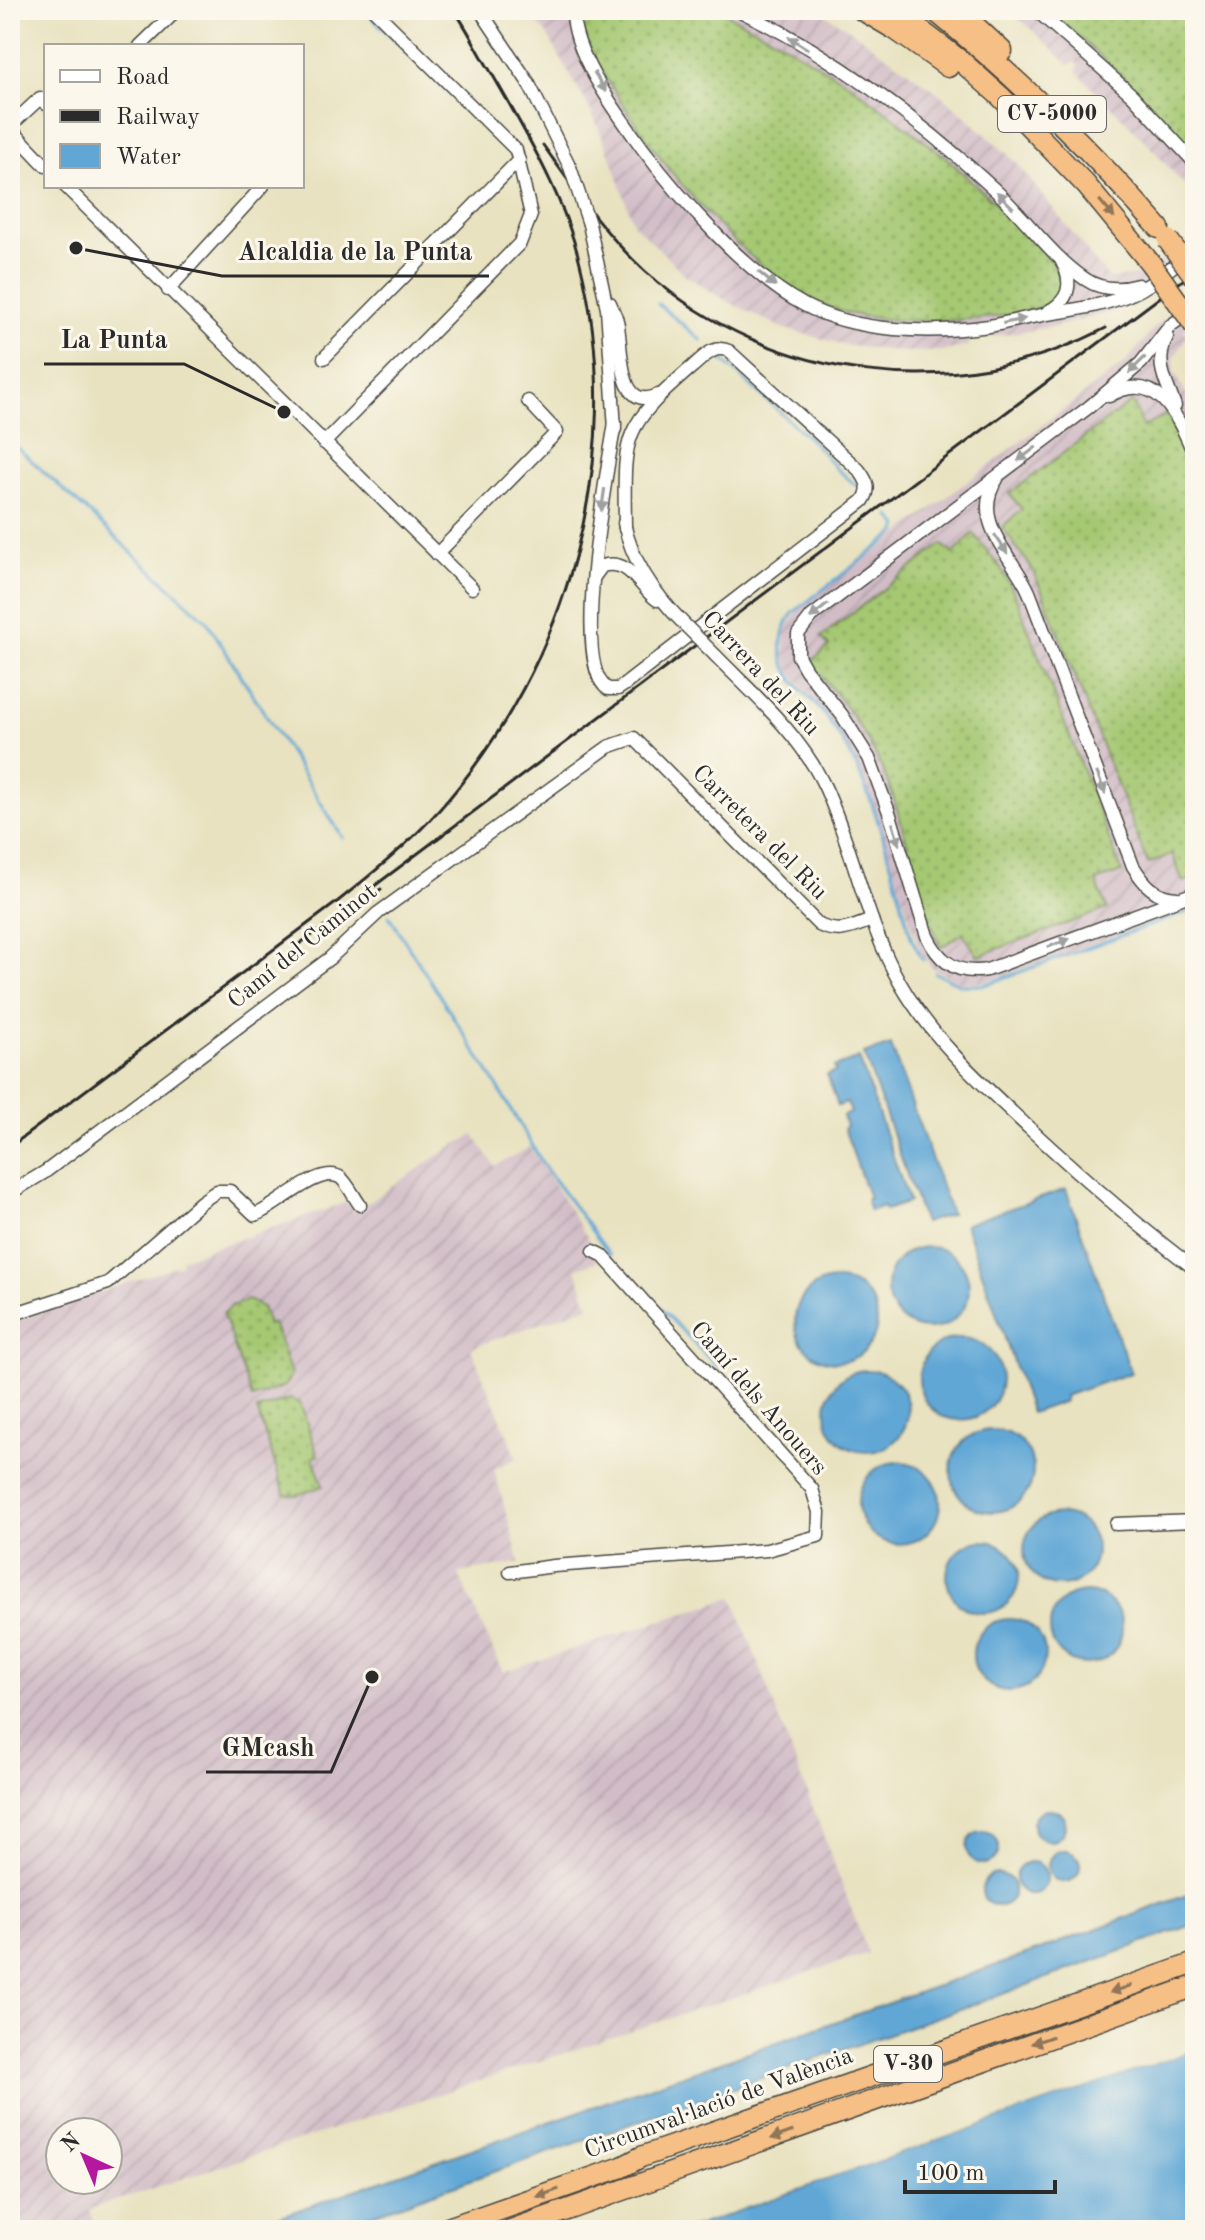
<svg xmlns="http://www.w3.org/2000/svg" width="1205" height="2240" font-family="'Old Standard TT',serif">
<defs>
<pattern id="industrial-furrows" width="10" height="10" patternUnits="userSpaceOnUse" patternTransform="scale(2)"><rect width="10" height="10" fill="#d2bdc7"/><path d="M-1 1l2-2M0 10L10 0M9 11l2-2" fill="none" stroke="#b4a3ab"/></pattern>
<pattern id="grass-dots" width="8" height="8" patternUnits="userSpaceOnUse" patternTransform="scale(2)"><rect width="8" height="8" fill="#a5c872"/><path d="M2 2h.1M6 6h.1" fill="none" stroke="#87a35e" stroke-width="1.8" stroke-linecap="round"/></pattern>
</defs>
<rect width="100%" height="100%" fill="#fbf7ec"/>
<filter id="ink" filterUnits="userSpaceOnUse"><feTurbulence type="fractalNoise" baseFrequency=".0125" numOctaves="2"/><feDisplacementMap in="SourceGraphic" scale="16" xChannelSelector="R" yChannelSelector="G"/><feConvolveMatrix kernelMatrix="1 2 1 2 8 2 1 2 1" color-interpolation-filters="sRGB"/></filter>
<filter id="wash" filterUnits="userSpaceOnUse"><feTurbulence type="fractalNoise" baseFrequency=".006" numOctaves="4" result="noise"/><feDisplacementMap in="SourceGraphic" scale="32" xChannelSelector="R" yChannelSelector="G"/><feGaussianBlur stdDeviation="1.8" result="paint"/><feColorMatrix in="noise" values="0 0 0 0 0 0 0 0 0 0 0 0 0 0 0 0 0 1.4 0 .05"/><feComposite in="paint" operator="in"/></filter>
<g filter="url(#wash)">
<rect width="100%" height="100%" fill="#e8e2c0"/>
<g fill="url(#industrial-furrows)" fill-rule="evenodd">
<polygon points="526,10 818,10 852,31 943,96 1016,162 1109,279 1143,274 1195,235 1195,260 1143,298 1115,311 1063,325 969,340 969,346 944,351 907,352 850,346 785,329 728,302 685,275 633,223 613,162 590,109 546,33"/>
<polygon points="1008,10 1195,10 1195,197 1148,144 1077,72 1078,66 1076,62 1069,65 1028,26"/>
<polygon points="1195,297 1195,322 1184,330 1187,336 1174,358 1174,371 1195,411 1195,906 985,982 957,982 931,967 920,951 864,779 832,723 789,670 784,656 785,630 800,608 1125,363 1158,324"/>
<path d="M474,1135L495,1166L530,1147L587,1237L597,1261L576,1269L589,1306L471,1348L517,1458L494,1469L520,1563L458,1573L503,1672L733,1597L868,1953L90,2209L97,2230H10V1323L182,1264L181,1259L348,1202L354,1212L454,1145ZM60,2132H108V2180H60Z"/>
</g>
<g fill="url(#grass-dots)" stroke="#687a4e" stroke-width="2">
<path d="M582,10H719L774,38L851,85L946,157L1022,229L1062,273L1064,279L1061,296C1034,315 990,318 957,320C917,321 875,322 837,310C759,285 672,179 629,113C610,84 579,46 582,10Z"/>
<polygon points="1048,10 1195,10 1195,153 1127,80"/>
<polygon points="1132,401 1143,427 1167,414 1195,476 1195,878 1183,882 1172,854 1148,864 1042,591 1031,567 1002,527 1022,509 1009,494"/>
<path d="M973,533L1002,570L1016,597L1122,872L1096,881L1107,909L978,956L963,933L941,947C917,896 909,840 890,788C872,739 844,701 810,663L829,646L821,637L942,544L953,554Z"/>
<polygon points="248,1300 262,1307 268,1325 273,1323 291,1374 285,1386 252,1398 223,1314 231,1306"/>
<polygon points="290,1399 300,1403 318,1456 313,1457 323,1486 297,1495 285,1494 257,1410"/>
</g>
<g fill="#60a7d6" stroke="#466980" stroke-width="2">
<polygon points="891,1045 951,1214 924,1223 864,1054"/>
<polygon points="859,1058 909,1202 885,1210 883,1206 870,1211 866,1199 869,1198 844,1128 846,1127 843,1116 851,1112 847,1103 838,1106 827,1075 836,1071 834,1067"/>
<polygon points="1066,1189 1131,1373 1064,1396 1065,1401 1031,1413 965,1224"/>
<circle cx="928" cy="1288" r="41"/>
<circle cx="836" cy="1321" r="41"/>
<circle cx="960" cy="1379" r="41"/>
<circle cx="867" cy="1411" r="41"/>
<circle cx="992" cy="1471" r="41"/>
<circle cx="899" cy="1503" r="41"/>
<circle cx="1060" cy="1550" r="36"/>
<circle cx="983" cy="1577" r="36"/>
<circle cx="1086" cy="1628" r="36"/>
<circle cx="1009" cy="1655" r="36"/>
<circle cx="1049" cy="1825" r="16"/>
<circle cx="983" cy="1848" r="16"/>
<circle cx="1064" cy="1866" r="16"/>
<circle cx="1031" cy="1878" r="16"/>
<circle cx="998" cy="1890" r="16"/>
<polygon points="1195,1892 1195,1924 1000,1995 327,2230 241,2230 1020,1957"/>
<polygon points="1195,2049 1195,2230 686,2230 715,2219"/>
</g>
<polygon fill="#e8e2c0" points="1195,2045 1195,2049 682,2230 684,2226 714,2215"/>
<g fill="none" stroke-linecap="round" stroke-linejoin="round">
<g stroke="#60a7d6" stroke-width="3">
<polyline points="364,10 470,113"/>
<polyline points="658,304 701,340"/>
<polyline points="720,358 814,443 836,468 857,486"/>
<polyline points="10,441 206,620 343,838"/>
<path d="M890,516L899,526L897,532L793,613C783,626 779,643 783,659C789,681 809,696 823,713C833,726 842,740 850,754C879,808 895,881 912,940L923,960"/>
<polyline points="389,916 496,1084 546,1169 610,1255"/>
<polyline points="935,973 961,985 984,985 1195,909"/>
<polyline points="626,1272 717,1367"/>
</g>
</g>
</g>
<g filter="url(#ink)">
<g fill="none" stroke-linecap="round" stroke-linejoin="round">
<defs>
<g id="minor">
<polyline points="480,10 528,82 570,167"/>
<path d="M573,10C572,54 618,114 643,149C681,200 748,275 804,305C856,333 932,334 989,326C1007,323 1024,318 1042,315C1072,310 1104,306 1131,294C1152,286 1177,262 1195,248"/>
<path d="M738,10C832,54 918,119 994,189C1025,217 1050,255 1085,279C1101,290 1120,290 1138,285"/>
<polyline points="1036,10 1132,95 1195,163"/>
<polyline points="140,46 170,17"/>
<polyline points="10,126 40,98 46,104"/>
<polyline points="10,128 46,166"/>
<polyline points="65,186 472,588"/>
<polyline points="589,224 607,308 615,429"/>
<polyline points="168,290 263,186"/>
<path d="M610,303C612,308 615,314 617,321C623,343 616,414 658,395"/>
<path d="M1195,308L1170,326L1141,363L1089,407L812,616L798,634V656L806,670L842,715L869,758L890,815L927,936C939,962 958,975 987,970L1195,893"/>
<path d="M1047,312C1069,301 1074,284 1062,262"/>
<path d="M1167,337C1154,364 1166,381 1175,406"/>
<polyline points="324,358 519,160"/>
<path d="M1109,396C1159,367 1179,420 1195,456"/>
<path d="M615,423C608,465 570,667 608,689H618L624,685L863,501C871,489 868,482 859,470L729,351C714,344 704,357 692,367C620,429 624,435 625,529"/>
<polyline points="324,443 520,243 531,215 516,150 374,10"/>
<path d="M997,479C969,520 1013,556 1029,592L1133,866C1144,884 1155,897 1177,898"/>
<path d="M624,523C632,563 657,597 685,625"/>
<polyline points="437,554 557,432 528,401"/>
<path d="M594,577L602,566C630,558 638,586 657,600"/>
<path d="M715,655C754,695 799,733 824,785C854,849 865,921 900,983C932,1039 982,1084 1028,1127C1082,1177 1136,1225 1195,1269"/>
<path d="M10,1193L45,1172L330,958L378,913L608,747L634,738L819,925C840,935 852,927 872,920"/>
<path d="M10,1315L108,1283L201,1202L217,1191H230L255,1215C275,1208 321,1163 341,1178C348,1184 354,1197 360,1205"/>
<polyline points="1116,1524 1195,1521"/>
<polyline points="510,1572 554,1566 767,1550 818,1536 819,1512 812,1489 602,1255 594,1251"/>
</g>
<g id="highway">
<polyline points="862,10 896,30 948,67"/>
<polyline points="894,10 962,62 1001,97 1086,185 1151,264"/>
<path d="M934,10C1017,77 1089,148 1159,228"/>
<polyline points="958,10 1002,51"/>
<polyline points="442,2230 622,2167 641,2157 1195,1963"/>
<polyline points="511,2230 1195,1986"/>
</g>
</defs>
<use href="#minor" stroke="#474641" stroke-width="15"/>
<use href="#highway" stroke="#474641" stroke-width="23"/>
<use href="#minor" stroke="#fff" stroke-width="12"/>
<use href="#highway" stroke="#f5bf86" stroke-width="20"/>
<g stroke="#2b2b2b" stroke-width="3">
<path d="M543,145C575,190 605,235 646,272C772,383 958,406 1106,328"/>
<polyline points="369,890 1195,271"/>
<polyline points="299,944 381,889"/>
<path d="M10,1147L337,902C373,873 410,843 440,809C569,663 628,453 580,263C563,194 526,133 491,72C478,52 468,29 454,10"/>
</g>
<defs>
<g id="minor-bridge">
<polyline points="570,167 589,224"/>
<polyline points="685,625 715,655"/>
</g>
<g id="highway-bridge">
<polyline points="1168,240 1195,277"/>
<polyline points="1151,264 1195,326"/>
</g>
</defs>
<use href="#minor-bridge" stroke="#474641" stroke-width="15" stroke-linecap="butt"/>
<use href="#highway-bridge" stroke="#474641" stroke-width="23" stroke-linecap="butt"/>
<use href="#minor-bridge" stroke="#fff" stroke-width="12"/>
<use href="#highway-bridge" stroke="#f5bf86" stroke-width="20"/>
</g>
<defs><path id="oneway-solid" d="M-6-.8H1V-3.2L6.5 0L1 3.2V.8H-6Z" transform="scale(2)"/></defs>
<g fill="#a0a0a0">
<use href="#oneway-solid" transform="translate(798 43) rotate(-148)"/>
<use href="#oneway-solid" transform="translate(600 82) rotate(60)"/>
<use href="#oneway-solid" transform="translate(1005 200) rotate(-135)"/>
<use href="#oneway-solid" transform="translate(767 279) rotate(40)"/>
<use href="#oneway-solid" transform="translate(1014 321) rotate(-12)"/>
<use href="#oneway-solid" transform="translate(1137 365) rotate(135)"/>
<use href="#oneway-solid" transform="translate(1027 454) rotate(143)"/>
<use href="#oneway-solid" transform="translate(603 500) rotate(98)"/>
<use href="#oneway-solid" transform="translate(1001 544) rotate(56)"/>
<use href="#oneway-solid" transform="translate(819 611) rotate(142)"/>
<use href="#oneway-solid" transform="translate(1101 783) rotate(69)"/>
<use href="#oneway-solid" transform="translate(896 834) rotate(73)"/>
<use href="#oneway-solid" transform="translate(1059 943) rotate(-20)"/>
</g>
<g fill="#907558">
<use href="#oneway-solid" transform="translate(1107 209) rotate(50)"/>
<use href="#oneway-solid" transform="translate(1121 1989) rotate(161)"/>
<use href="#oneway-solid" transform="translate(1042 2040) rotate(161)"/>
<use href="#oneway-solid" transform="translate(782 2135) rotate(161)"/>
<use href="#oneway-solid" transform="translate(548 2193) rotate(161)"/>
</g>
</g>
<g text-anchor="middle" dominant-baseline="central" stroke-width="6" stroke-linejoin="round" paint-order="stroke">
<g fill="#fbf7ec" stroke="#696865" stroke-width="2">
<rect x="998" y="96" width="108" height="36" rx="6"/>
<rect x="874" y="2046" width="68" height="36" rx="6"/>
</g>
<g font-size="22" font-weight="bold" fill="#2b2b2b">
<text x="1052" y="114">CV-5000</text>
<text x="908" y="2064">V-30</text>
</g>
<g font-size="24" fill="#2b2b2b" stroke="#fbf7ec">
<text transform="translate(760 674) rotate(47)">Carrera del Riu</text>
<text transform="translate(759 833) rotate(45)">Carretera del Riu</text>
<text transform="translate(303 947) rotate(-39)">Camí del Caminot</text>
<text transform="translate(758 1399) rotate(49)">Camí dels Anouers</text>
<text transform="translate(719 2104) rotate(-20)">Circumval·lació de València</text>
</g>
</g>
<path fill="none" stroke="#2b2b2b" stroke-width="3" d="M76 248L222 276H489M284 412L184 364H44M372 1677L331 1772H206"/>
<g fill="#2b2b2b" stroke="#fbf7ec" stroke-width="3">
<circle cx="76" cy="248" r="8"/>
<circle cx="284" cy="412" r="8"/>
<circle cx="372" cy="1677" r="8"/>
</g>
<g font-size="26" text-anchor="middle" font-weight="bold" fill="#2b2b2b" stroke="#fbf7ec" stroke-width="6" stroke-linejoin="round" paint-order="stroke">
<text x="355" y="260">Alcaldia de la Punta</text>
<text x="114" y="348">La Punta</text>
<text x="268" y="1756">GMcash</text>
</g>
<rect width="1205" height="2240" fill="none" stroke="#fbf7ec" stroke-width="40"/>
<rect x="44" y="44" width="260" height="144" fill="#fbf7ec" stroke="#a8a59f" stroke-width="2"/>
<rect x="60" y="70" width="40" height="12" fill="#ffffff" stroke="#a8a59f" stroke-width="2"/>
<text x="116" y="84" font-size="24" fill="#2b2b2b">Road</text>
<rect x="60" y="110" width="40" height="12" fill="#2b2b2b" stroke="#a8a59f" stroke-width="2"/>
<text x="116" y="124" font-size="24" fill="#2b2b2b">Railway</text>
<rect x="60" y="144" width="40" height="24" fill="#60a7d6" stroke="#a8a59f" stroke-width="2"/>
<text x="116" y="164" font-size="24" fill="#2b2b2b">Water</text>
<g transform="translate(84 2156) rotate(316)"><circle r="38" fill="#fbf7ec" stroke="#a8a59f" stroke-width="2"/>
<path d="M0-6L14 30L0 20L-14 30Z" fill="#b5179e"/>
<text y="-12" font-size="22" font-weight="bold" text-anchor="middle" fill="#2b2b2b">N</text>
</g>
<path d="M905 2180v12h150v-12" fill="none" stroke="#2b2b2b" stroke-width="4"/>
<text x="917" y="2180" font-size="24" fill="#2b2b2b" stroke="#fbf7ec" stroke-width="6" paint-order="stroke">100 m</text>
</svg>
